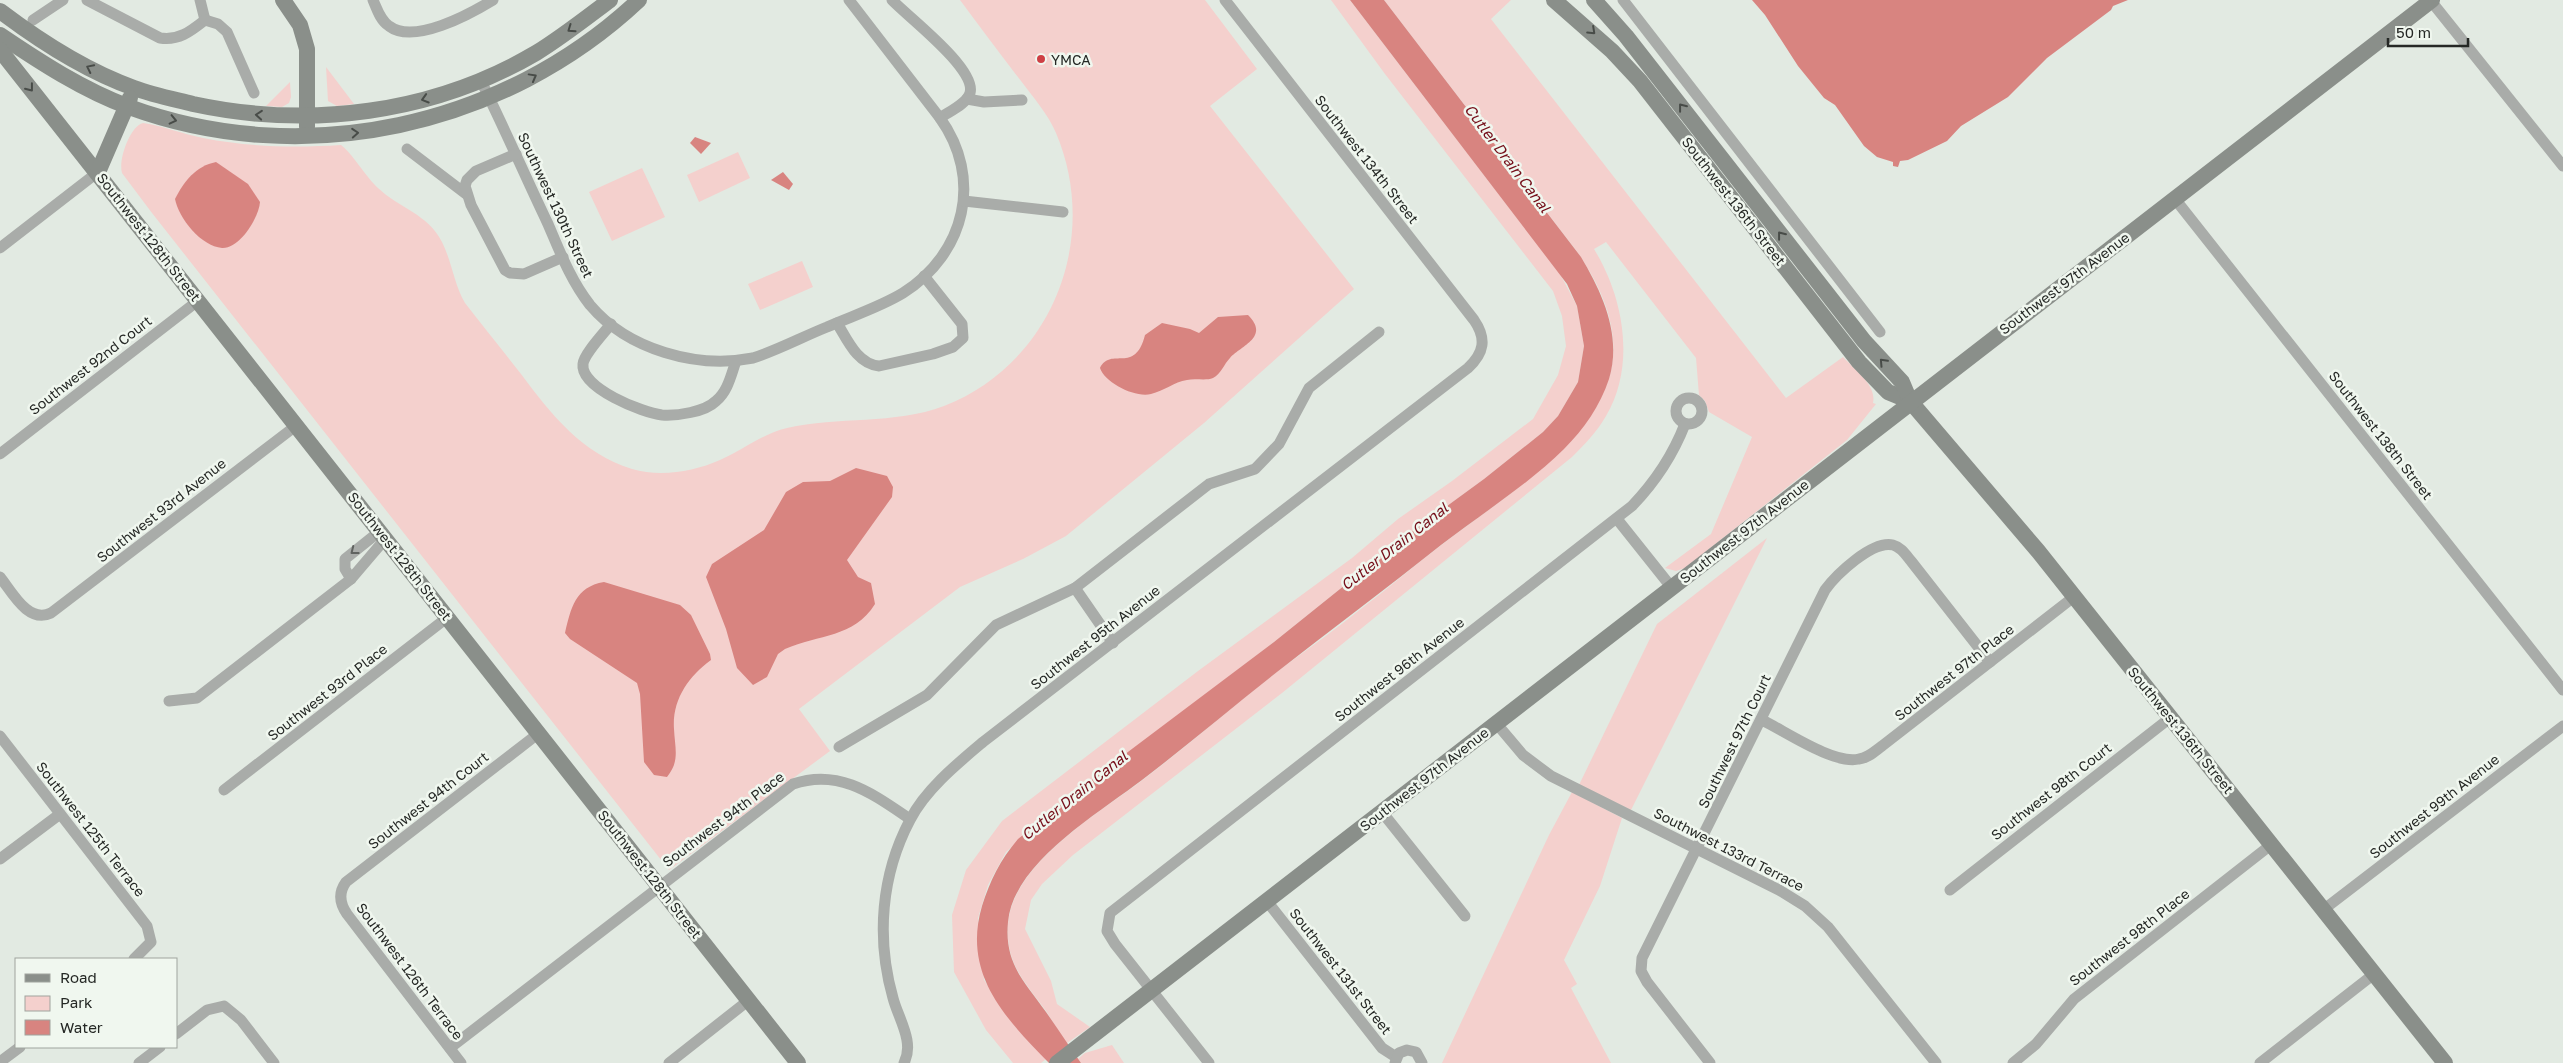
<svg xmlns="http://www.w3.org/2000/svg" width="2563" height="1063" font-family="'Golos Text',sans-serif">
<rect width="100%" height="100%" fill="#e2eae2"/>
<g fill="#f4d0cd">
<path d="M960,0H1205L1257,69L1210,106L1354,289L1204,423L1066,536L1023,559L960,587L799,709L830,751L669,870L152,213L122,173C118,160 130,126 143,123C163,126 183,134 203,138C249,147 294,148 341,145C352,153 366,177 378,188C399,208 428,214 442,242C452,262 454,284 465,303C484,327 502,350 521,374C551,414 581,453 632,469C660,477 693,472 720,460C743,450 762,434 787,428C838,416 894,425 944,406C1052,364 1101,239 1056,133C1048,114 1033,97 1021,81C1000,54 980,27 960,0Z"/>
<polygon points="1331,0 1350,0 1560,274 1577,306 1584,346 1578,382 1558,416 1543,432 1484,479 1406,536 1274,642 1041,820 1006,852 988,885 978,918 984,980 1016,1027 1046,1059 1041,1063 1013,1063 986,1030 954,972 952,915 966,870 1002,821 1198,671 1352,558 1398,519 1452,481 1533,419 1558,375 1566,346 1562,316 1553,291 1385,74"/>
<path d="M1384,0H1511L1491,19L1786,398L1843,357C1854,369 1877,385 1873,403L1876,404L1847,440L1685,568L1676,571L1665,568L1711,534L1752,437L1709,412L1705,401L1699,395L1696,358L1606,242L1594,249C1624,298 1636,365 1606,416C1597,432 1584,445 1572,457L1282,693L1073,855L1042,884L1031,900L1025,929L1051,981L1057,1004L1090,1027L1067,1043C1059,1033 1053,1022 1046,1011C1024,981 1005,963 1008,923C1013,864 1097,814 1140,782C1189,745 1234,705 1282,668C1309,648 1336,629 1362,608C1390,587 1416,564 1444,543C1500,500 1582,450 1607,383C1625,337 1602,286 1575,249Z"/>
<polygon points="326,67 354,104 337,106 328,101"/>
<polygon points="290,82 291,97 289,103 282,107 266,106"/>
<polygon points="738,152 750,178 699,202 687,175"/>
<polygon points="642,168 665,217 612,241 589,192"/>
<polygon points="802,261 813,287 760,310 748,284"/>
<polygon points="1767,538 1631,810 1579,785 1657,624"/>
<polygon points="1572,792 1622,818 1600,886 1564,960 1577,984 1571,988 1611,1063 1442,1063 1549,835"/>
<polygon points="1112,1045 1124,1063 1081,1063 1078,1059 1085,1053"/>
</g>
<g fill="#d88480">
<path d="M1350,0H1384L1581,257C1603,294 1622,336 1609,379C1600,406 1584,429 1564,449C1530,483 1480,515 1441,545C1387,588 1332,629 1277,672C1232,707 1188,745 1142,780C1099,813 1013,863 1008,922C1004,964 1025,982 1046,1012C1058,1029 1069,1046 1081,1063H1049C1005,1018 962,974 982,906C990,881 1000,860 1018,839L1108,767L1274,642L1406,536L1484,479L1543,432L1558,416L1578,382L1584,346L1577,306L1567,284Z"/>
<polygon points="1752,0 2128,0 2113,6 2111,10 2047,58 2008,97 1961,126 1947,141 1908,160 1900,161 1898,167 1893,166 1893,162 1877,157 1864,146 1835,105 1824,98 1798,66 1765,15"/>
<polygon points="695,137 711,143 701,154 690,143"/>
<path d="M216,162L248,184L260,202C259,217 240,249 222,248C201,246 179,219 175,199C184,181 196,166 216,162Z"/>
<polygon points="783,172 793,184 789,190 771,180"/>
<path d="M1248,315C1270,337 1242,345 1230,358C1224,364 1221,374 1213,378C1206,381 1195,378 1187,380C1174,382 1164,391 1151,394C1135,398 1105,383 1100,368C1111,346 1135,375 1145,335L1162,323L1190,329L1199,333L1218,317Z"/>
<path d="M856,468L887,476L893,487L892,497L847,560L858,577L871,583L875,604C854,638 819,634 785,649L778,654L767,677L753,685L737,668L726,629L706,577L712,564L764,530L786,492L803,482L830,481Z"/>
<path d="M604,582L680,605L691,615L710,654L711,660C688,677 672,700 674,729C675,749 680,761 667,777L654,775L644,762L640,694L637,683L570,639L565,633C571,608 575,587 604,582Z"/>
</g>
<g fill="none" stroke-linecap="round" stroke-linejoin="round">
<g stroke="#a9aca9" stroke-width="11">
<path d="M87,0L160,38C179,41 191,31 205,20"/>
<polyline points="200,0 205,20"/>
<path d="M373,0C377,9 380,20 389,26C414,45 470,14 493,0"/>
<path d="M892,0C908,17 977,69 970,93C967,104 948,112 940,118"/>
<polyline points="1623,0 1880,332"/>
<polyline points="2431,1 2563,166"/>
<polyline points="33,20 63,0"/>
<polyline points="205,20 218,24 227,32 254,93"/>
<path d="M480,79C504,127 525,176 548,224C560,252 571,281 590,305C628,350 697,369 753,358C778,350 802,337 827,327C852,316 880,307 903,293C966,253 983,178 940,118L849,0"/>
<polyline points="967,99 984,102 1022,100"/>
<polyline points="407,149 466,194"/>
<polyline points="516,154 476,171 467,180 465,186 471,205 505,270 510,273 524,274 563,257"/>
<polyline points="2175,199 2563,690"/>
<polyline points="964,201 1063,212"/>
<polyline points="0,248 98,172"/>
<path d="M837,323C847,339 857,364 879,366L933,354L953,347L963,338L962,324L924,276"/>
<path d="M611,324C604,333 584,354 583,364C580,388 643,413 662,415C677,416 705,412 716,401C728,391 731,375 736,361"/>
<circle cx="1689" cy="411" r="13"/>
<polyline points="0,454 199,300"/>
<polyline points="1617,519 1672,588"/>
<path d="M0,577C12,592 28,624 51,613L297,425"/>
<polyline points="351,579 345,569 345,559 380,531"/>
<polyline points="1075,588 1113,643"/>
<polyline points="169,701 197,698 351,579 386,538"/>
<path d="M1762,720C1785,731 1834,765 1859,759C1868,758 1875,751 1882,746L2075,596"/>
<polyline points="1496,723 1523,755 1551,776 1779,890 1805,906 1828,927 1936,1063"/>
<polyline points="0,736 147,926 151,942 134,959"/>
<polyline points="839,747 927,695 996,625 1075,588 1209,484 1255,469 1279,444 1309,388 1379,332"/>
<polyline points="224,790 448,617"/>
<polyline points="1382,812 1465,916"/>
<polyline points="0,859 60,814"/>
<polyline points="1950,890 2170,718"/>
<polyline points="1266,900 1382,1048 1396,1057"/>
<polyline points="2323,910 2563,726"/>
<polyline points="176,1034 207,1010 224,1006 241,1020 274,1063"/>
<path d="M450,1048L793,784C839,768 873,794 910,819"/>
<polyline points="0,1062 20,1047"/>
<polyline points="139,1063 160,1047"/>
<path d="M461,1063L347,914C340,904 338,893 346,882L539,733"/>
<polyline points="669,1063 749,1000"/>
<path d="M904,1063C915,1042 898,1018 893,998C876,938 881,875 910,820C925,790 958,763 983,742L1468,368C1484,353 1487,339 1474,320L1225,0"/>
<path d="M1209,1063L1115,944L1107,931L1110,913L1632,506C1655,482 1673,455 1685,424"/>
<polyline points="1395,1063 1399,1053 1407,1050 1416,1052 1422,1063"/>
<path d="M1710,1063L1647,982L1641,971L1642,958L1825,590C1836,575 1872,540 1893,545C1901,547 1906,555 1911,561L1990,662"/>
<polyline points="2013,1063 2036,1044 2074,999 2272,844"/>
<polyline points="2260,1063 2374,974"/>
</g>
<g stroke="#8a8f8a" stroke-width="16">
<polyline points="283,0 300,25 307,49 307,127"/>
<polyline points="1554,0 1612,51 1640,81 1859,362 1888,392 1910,401"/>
<polyline points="1594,0 1626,36 1864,341 1902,382 1910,401 2038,551 2445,1063"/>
<path d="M0,11C41,42 86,71 134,88C153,95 173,99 193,104C309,129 432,114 536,53C562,37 586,18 610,0"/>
<path d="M0,35C40,62 83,90 129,107C304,171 504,127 639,0"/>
<polyline points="0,50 798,1063"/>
<polyline points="98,172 130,98"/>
<polyline points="1057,1063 2432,0"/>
</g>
</g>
<defs><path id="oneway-chevron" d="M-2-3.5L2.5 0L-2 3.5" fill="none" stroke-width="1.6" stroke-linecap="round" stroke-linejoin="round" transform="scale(1.25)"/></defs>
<g stroke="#484c48">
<use href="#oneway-chevron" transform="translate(571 29) rotate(145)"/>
<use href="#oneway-chevron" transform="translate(1592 31) rotate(43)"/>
<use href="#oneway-chevron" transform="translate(90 68) rotate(-154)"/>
<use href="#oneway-chevron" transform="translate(533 77) rotate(-29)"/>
<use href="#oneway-chevron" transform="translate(30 88) rotate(52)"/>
<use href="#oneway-chevron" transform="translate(425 99) rotate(163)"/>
<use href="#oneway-chevron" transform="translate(1682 107) rotate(-128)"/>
<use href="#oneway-chevron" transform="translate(259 115) rotate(-175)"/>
<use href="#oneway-chevron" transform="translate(173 120) rotate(13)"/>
<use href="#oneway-chevron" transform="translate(355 133) rotate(-4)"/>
<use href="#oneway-chevron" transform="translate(1781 235) rotate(-128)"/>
<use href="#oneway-chevron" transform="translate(1883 362) rotate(-133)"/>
</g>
<use stroke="#606360" href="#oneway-chevron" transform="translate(354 551) rotate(142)"/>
<circle fill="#ce3f44" stroke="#f0f7ef" stroke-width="2" cx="1041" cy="59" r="5"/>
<g text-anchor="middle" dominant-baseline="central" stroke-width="5" stroke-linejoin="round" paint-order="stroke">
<g font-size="14" fill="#252825" stroke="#f0f7ef" text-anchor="start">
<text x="1051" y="59">YMCA</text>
</g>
<g font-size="14" fill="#252825" stroke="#f0f7ef">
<text transform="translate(1367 159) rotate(52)">Southwest 134th Street</text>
<text transform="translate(1734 201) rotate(52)">Southwest 136th Street</text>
<text transform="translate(556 205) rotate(65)">Southwest 130th Street</text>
<text transform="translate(149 237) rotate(52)">Southwest 128th Street</text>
<text transform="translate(2064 283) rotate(-37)">Southwest 97th Avenue</text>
<text transform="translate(90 365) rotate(-38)">Southwest 92nd Court</text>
<text transform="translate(2381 435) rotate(52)">Southwest 138th Street</text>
<text transform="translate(161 510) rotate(-38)">Southwest 93rd Avenue</text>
<text transform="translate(1744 531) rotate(-38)">Southwest 97th Avenue</text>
<text transform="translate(400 556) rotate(52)">Southwest 128th Street</text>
<text transform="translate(1095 637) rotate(-38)">Southwest 95th Avenue</text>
<text transform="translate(1399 669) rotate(-38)">Southwest 96th Avenue</text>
<text transform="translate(1954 672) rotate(-38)">Southwest 97th Place</text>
<text transform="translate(327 692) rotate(-38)">Southwest 93rd Place</text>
<text transform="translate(2181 730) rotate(51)">Southwest 136th Street</text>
<text transform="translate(1734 741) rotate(-64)">Southwest 97th Court</text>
<text transform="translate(1424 779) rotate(-38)">Southwest 97th Avenue</text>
<text transform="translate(2051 791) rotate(-38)">Southwest 98th Court</text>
<text transform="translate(428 800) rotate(-38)">Southwest 94th Court</text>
<text transform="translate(2434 806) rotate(-38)">Southwest 99th Avenue</text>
<text transform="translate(723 819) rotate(-37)">Southwest 94th Place</text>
<text transform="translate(91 829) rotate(52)">Southwest 125th Terrace</text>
<text transform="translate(1729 849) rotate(27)">Southwest 133rd Terrace</text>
<text transform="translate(650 874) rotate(52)">Southwest 128th Street</text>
<text transform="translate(2129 937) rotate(-38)">Southwest 98th Place</text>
<text transform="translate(410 971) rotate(53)">Southwest 126th Terrace</text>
<text transform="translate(1341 971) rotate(52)">Southwest 131st Street</text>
</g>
<g font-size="15" font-style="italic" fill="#750e19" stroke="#f0f7ef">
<text transform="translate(1508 158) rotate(53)">Cutler Drain Canal</text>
<text transform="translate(1394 546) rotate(-38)">Cutler Drain Canal</text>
<text transform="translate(1074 795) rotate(-39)">Cutler Drain Canal</text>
</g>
</g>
<rect x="15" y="958" width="162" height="90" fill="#f0f7ef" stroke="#9fa49e"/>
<rect x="25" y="974" width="25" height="8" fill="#8a8f8a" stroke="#9fa49e"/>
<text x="60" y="983" font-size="15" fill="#252825">Road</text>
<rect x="25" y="996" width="25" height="15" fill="#f4d0cd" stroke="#9fa49e"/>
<text x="60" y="1008" font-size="15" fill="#252825">Park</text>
<rect x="25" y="1020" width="25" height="15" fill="#d88480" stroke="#9fa49e"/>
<text x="60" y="1033" font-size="15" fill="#252825">Water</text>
<path d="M2388 38v8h80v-8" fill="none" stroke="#252825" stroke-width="2.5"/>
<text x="2396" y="38" font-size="15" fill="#252825" stroke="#f0f7ef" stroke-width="4" paint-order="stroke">50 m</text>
</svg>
